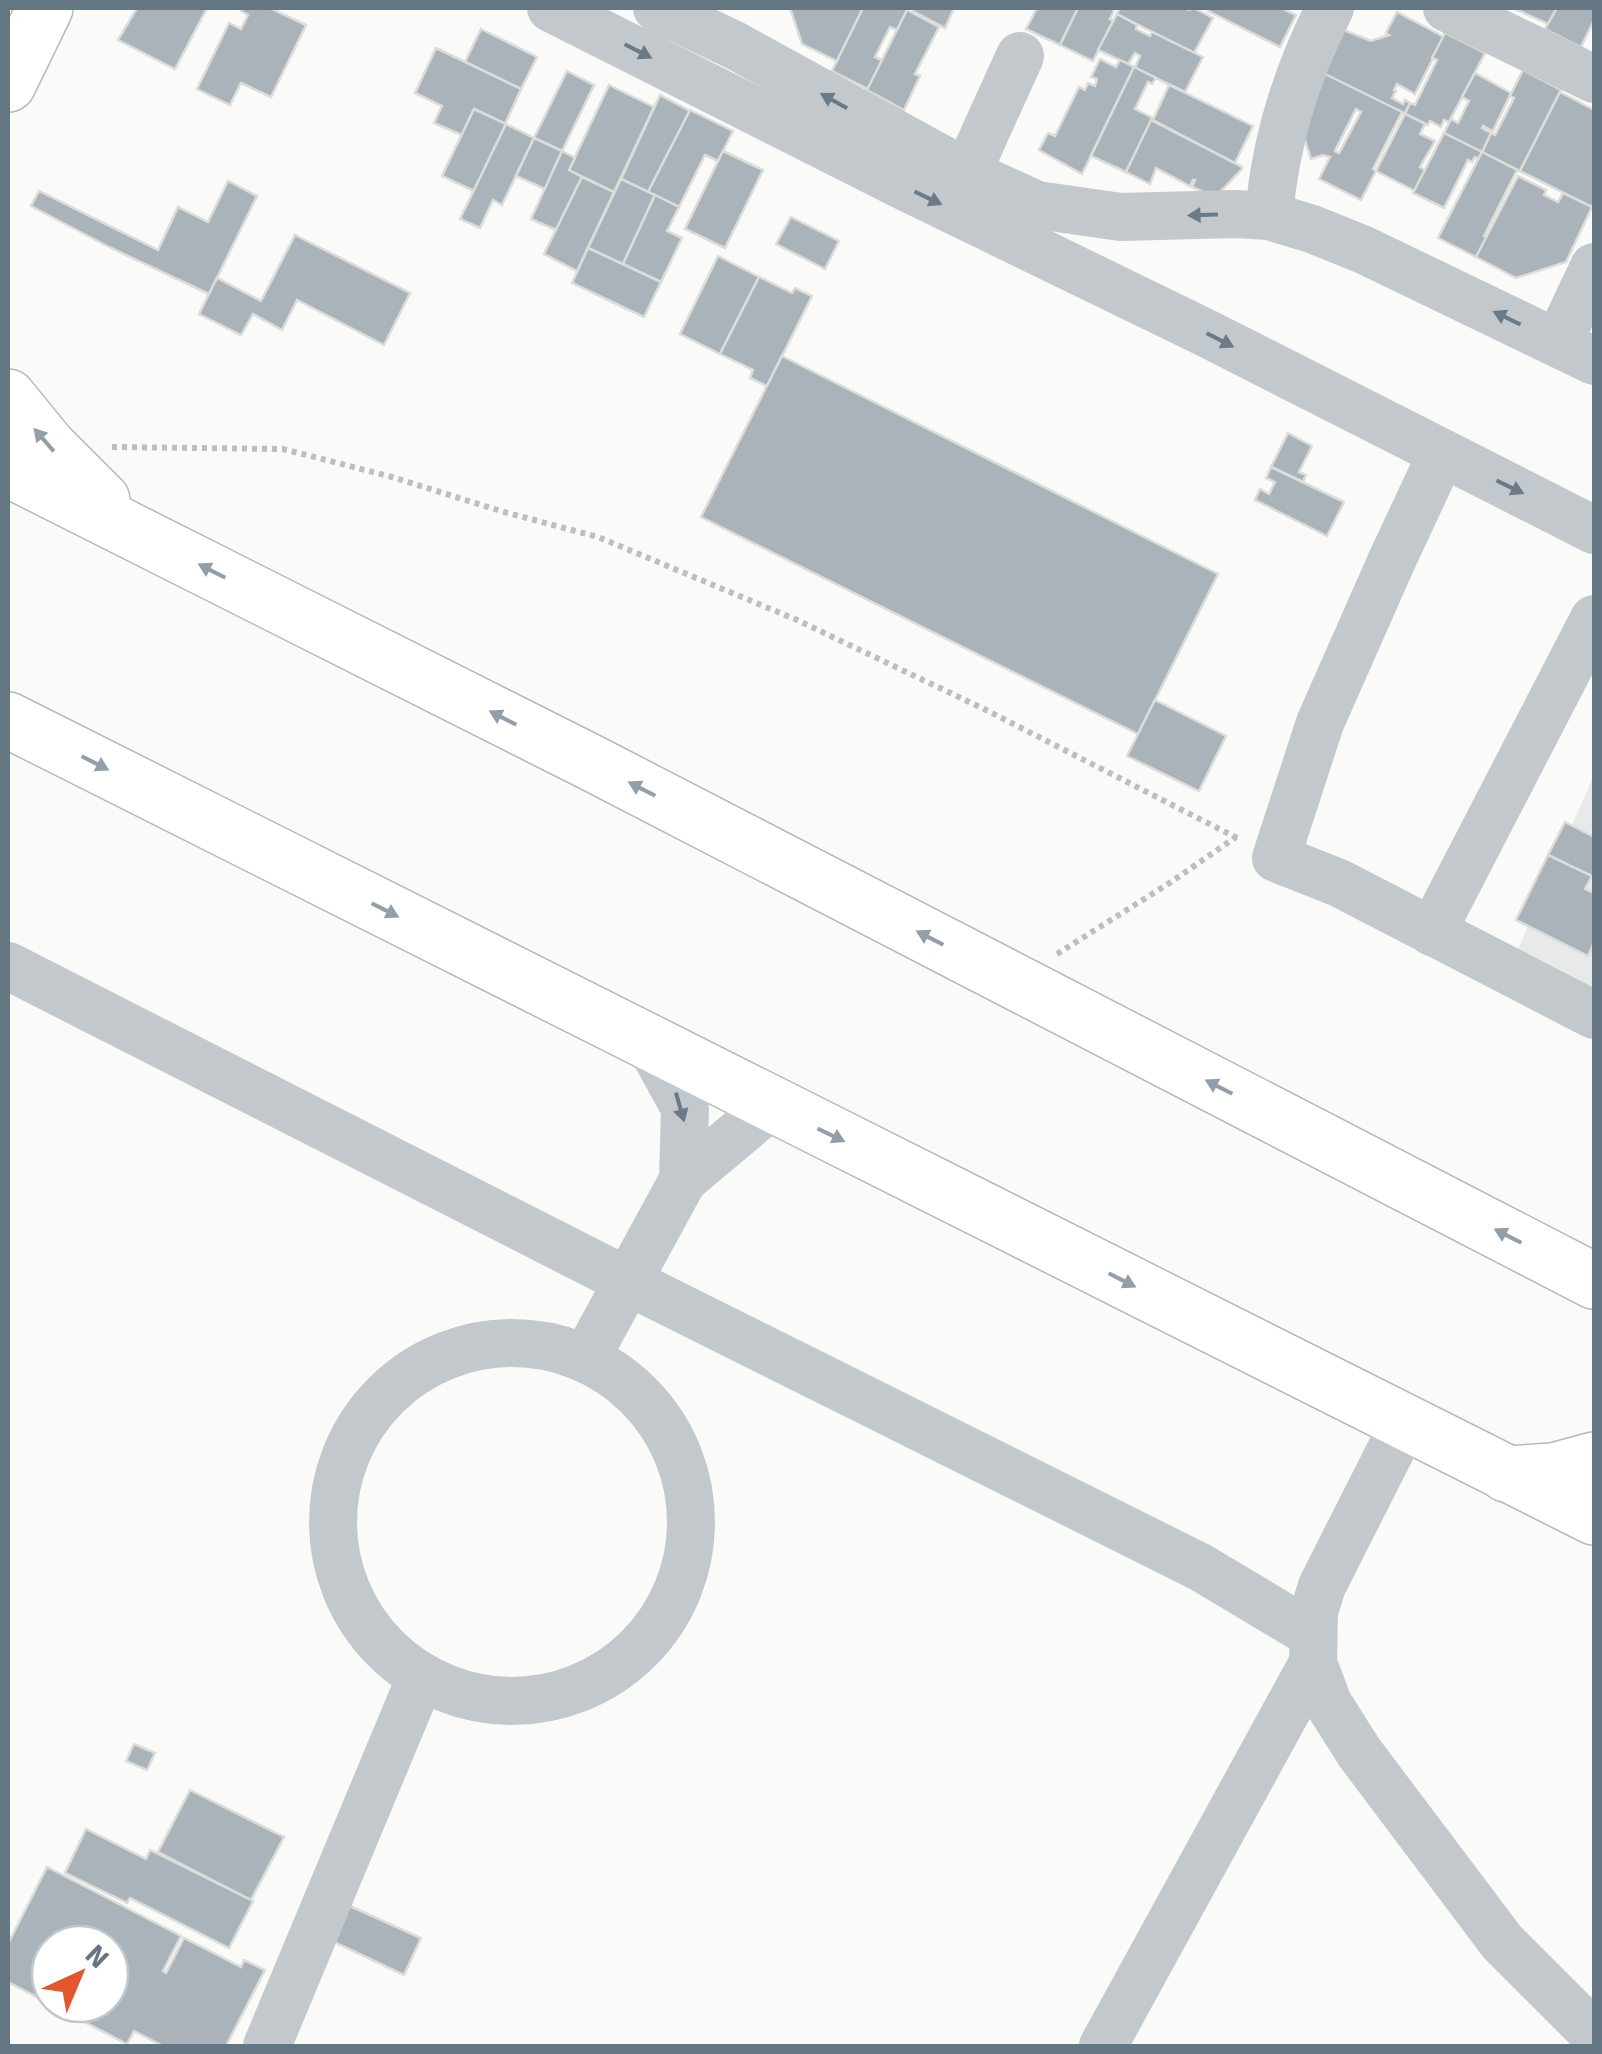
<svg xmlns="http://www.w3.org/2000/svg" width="1602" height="2054" font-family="Signika,sans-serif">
<rect width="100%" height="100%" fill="#fafaf8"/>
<polygon fill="#e8e9e9" points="1594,775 1594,1011 1508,972"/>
<g fill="#aab3b9" stroke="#dcdcda" stroke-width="2.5" fill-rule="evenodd">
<polygon points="137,8 207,8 175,69 118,40"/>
<polygon points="242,8 270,8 306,25 271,97 241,83 230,105 197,89 229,23 241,29 248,15 241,11"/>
<polygon points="790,8 863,8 837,61 802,44"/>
<polygon points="863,8 908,8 897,30 890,27 875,57 882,60 868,89 832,71"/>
<polygon points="914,8 954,8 945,28 913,11"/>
<polygon points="1037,8 1078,8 1060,45 1026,29"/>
<polygon points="1078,8 1115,8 1110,19 1113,21 1093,61 1060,45"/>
<polygon points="1120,8 1184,8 1189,10 1194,8 1213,18 1194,53 1117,14"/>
<polygon points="1210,8 1281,8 1296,15 1280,47 1208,11"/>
<polygon points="1513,8 1557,8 1548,24"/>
<polygon points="1557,8 1594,8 1594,20 1581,47 1545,29"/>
<polygon points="907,10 939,27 915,74 920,76 904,110 867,90"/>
<polygon points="1397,12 1444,37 1415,94 1397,84 1394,90 1396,91 1392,98 1403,104 1405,100 1410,103 1405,114 1322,73 1344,30 1371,41 1389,35 1386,33"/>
<polygon points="1117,14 1137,25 1136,29 1150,36 1152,32 1203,57 1185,92 1135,68 1140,56 1135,53 1128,64 1098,50"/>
<polygon points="481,29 537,57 521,89 465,62"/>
<polygon points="1445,33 1485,53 1449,122 1444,120 1441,127 1430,121 1428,125 1405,114 1410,103 1415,105 1437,60 1432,58"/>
<polygon points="436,48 521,89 505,124 474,109 462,135 434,123 442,106 415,93"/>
<polygon points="1100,59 1116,67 1120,60 1134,67 1082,174 1039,150 1048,133 1055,136 1079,87 1085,90 1088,83 1095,86 1097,79 1091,77"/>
<polygon points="1134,67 1156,78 1152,84 1148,82 1135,109 1153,118 1126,172 1091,156"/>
<polygon points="1523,70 1561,90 1520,171 1482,152 1491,133 1495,135 1514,98 1510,96"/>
<polygon points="567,71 594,85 562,151 534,138"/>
<path d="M1323,73L1402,112L1373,169L1376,171L1361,200L1319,179L1330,157L1323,155L1311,159L1300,125ZM1356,109L1361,112L1339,153L1335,151Z"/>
<polygon points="1475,73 1511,93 1493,131 1483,126 1482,128 1491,133 1482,152 1444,133 1451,119 1458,123 1469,101 1462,97"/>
<polygon points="609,85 654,107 614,192 569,170"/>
<polygon points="1169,85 1253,126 1235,163 1153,120"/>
<polygon points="1560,92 1594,110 1594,201 1592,207 1520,171"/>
<polygon points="660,95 690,111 648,192 621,179"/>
<polygon points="474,109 506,124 474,191 442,176"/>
<polygon points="690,110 733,131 718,161 705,155 679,207 648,192"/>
<polygon points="1405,114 1425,124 1420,134 1435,141 1420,167 1425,170 1415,191 1376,171"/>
<polygon points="1151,120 1242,167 1242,169 1218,194 1210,195 1192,187 1195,180 1193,180 1190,186 1156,168 1150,184 1126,172"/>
<polygon points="506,124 534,138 502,205 493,200 480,228 460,219"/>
<polygon points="1444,133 1482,152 1478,159 1475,157 1472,162 1468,160 1444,208 1413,193"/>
<polygon points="534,138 562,151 545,189 516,176"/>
<polygon points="562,151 575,158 569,170 582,177 556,230 531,219"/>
<polygon points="723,151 763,170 725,248 685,229"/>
<polygon points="1482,152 1517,170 1484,236 1487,237 1476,257 1438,238"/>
<polygon points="1518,176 1546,190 1544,195 1558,202 1563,193 1592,207 1566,262 1516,278 1476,257"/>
<polygon points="582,177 614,192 577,271 544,254"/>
<polygon points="621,179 655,195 623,264 588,248"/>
<polygon points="228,181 257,196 209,294 109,247 31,206 39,191 158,250 178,207 208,222"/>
<polygon points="655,195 679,207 667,231 682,238 661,282 623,264"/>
<polygon points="791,217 839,241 825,269 776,244"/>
<polygon points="295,235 410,293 384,345 297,300 282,330 253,314 241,335 199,314 217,278 261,301"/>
<polygon points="588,248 661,282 644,317 572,283"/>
<polygon points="718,256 759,277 720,354 680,334"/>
<polygon points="759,277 792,293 795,288 812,296 767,386 750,378 753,370 720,354"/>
<polygon points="782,356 1218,574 1138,734 701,517"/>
<polygon points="1288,433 1312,446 1299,472 1306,475 1303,482 1271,467"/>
<polygon points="1271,467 1344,502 1327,536 1255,500 1260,489 1269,494 1275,482 1266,478"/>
<polygon points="1155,700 1226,736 1199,791 1127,756"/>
<polygon points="1565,822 1594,837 1594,878 1548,855"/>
<polygon points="1548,855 1592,876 1585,889 1594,893 1594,942 1588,956 1516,920"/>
<polygon points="134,1744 155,1753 147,1770 126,1761"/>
<polygon points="190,1790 284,1837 251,1900 158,1852"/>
<polygon points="86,1829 146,1859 150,1850 253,1901 229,1948 130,1898 127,1903 65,1873"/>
<path d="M47,1867L181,1936L163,1971L166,1973L184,1938L241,1967L244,1960L265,1970L226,2046H163L134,2031L127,2044L8,1982V1944ZM50,1944H110V2004H50Z"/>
<polygon points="350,1906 421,1938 404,1975 334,1942"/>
</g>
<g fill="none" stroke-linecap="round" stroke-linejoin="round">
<defs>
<g id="highway">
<polyline points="8,84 45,8"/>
<polyline points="8,397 48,446 102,500"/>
<polyline points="8,469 590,762 1594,1281"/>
<polyline points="8,720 1594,1517"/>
<polyline points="1506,1474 1553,1471 1594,1460"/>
</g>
</defs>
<use href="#highway" stroke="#b4b9bd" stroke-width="58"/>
<g stroke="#bbbfc2" stroke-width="6" stroke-dasharray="5 5" stroke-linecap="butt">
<polyline points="112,447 283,449 392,477 504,512 598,537 797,620 984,709 1239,839"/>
<polyline points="1057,954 1171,882 1236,837"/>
</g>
<g stroke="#c3c8cc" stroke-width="48">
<polyline points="551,8 904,186 1208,334 1594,530"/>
<polyline points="657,8 736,46 967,173 1037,205 1121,217 1235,214 1269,216 1312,229 1364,250 1594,361"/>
<polyline points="1447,8 1594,79"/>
<polyline points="967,173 1020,56"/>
<path d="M1269,216C1275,142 1296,74 1330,8"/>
<polyline points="1558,343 1594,267"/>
<polyline points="1442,453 1392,560 1320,723 1276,858 1339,883 1594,1015"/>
<polyline points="1432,932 1594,619"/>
<polyline points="8,966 629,1282 1200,1567 1312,1634"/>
<polyline points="648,1041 685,1108 683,1180"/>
<circle cx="512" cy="1522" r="179"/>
<polyline points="586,1358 683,1180 772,1105"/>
<polyline points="1405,1422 1322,1586 1314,1612 1313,1663 1328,1703 1359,1752 1502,1942 1594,2034"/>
<polyline points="267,2046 421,1677"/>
<polyline points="1103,2046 1313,1663"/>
</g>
<use href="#highway" stroke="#fff" stroke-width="55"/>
</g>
<defs><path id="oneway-solid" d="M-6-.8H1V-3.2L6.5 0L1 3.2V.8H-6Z" transform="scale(2.5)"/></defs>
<g fill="#6a7a87">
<use href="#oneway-solid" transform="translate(638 51) rotate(27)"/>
<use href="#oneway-solid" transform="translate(834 101) rotate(-151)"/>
<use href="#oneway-solid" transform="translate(928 198) rotate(26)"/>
<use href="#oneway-solid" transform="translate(1203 215) rotate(178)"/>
<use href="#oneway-solid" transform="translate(1507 318) rotate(-154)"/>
<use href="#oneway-solid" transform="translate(1220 340) rotate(27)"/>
<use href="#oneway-solid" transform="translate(1510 487) rotate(26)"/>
<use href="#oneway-solid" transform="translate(680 1107) rotate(74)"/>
</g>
<g fill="#939fa8">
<use href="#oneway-solid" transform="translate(44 440) rotate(-131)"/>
<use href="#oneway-solid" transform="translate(212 571) rotate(-153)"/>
<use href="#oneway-solid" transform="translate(503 718) rotate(-153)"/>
<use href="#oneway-solid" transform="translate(95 763) rotate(27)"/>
<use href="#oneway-solid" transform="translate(642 789) rotate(-153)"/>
<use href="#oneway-solid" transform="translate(385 910) rotate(27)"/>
<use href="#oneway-solid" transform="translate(930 938) rotate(-153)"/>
<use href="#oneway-solid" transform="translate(1219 1087) rotate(-153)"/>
<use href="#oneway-solid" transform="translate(831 1135) rotate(26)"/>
<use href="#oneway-solid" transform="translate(1508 1236) rotate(-153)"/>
<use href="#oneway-solid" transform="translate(1122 1280) rotate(27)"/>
</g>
<rect width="1602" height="2054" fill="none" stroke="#657683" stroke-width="20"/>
<g transform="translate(80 1974) rotate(44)"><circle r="48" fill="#ffffff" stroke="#c1c8cd" stroke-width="2.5"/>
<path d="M0-8L18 38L0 25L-18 38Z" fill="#e4572e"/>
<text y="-15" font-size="28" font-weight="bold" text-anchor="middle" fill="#657683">N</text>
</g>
</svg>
